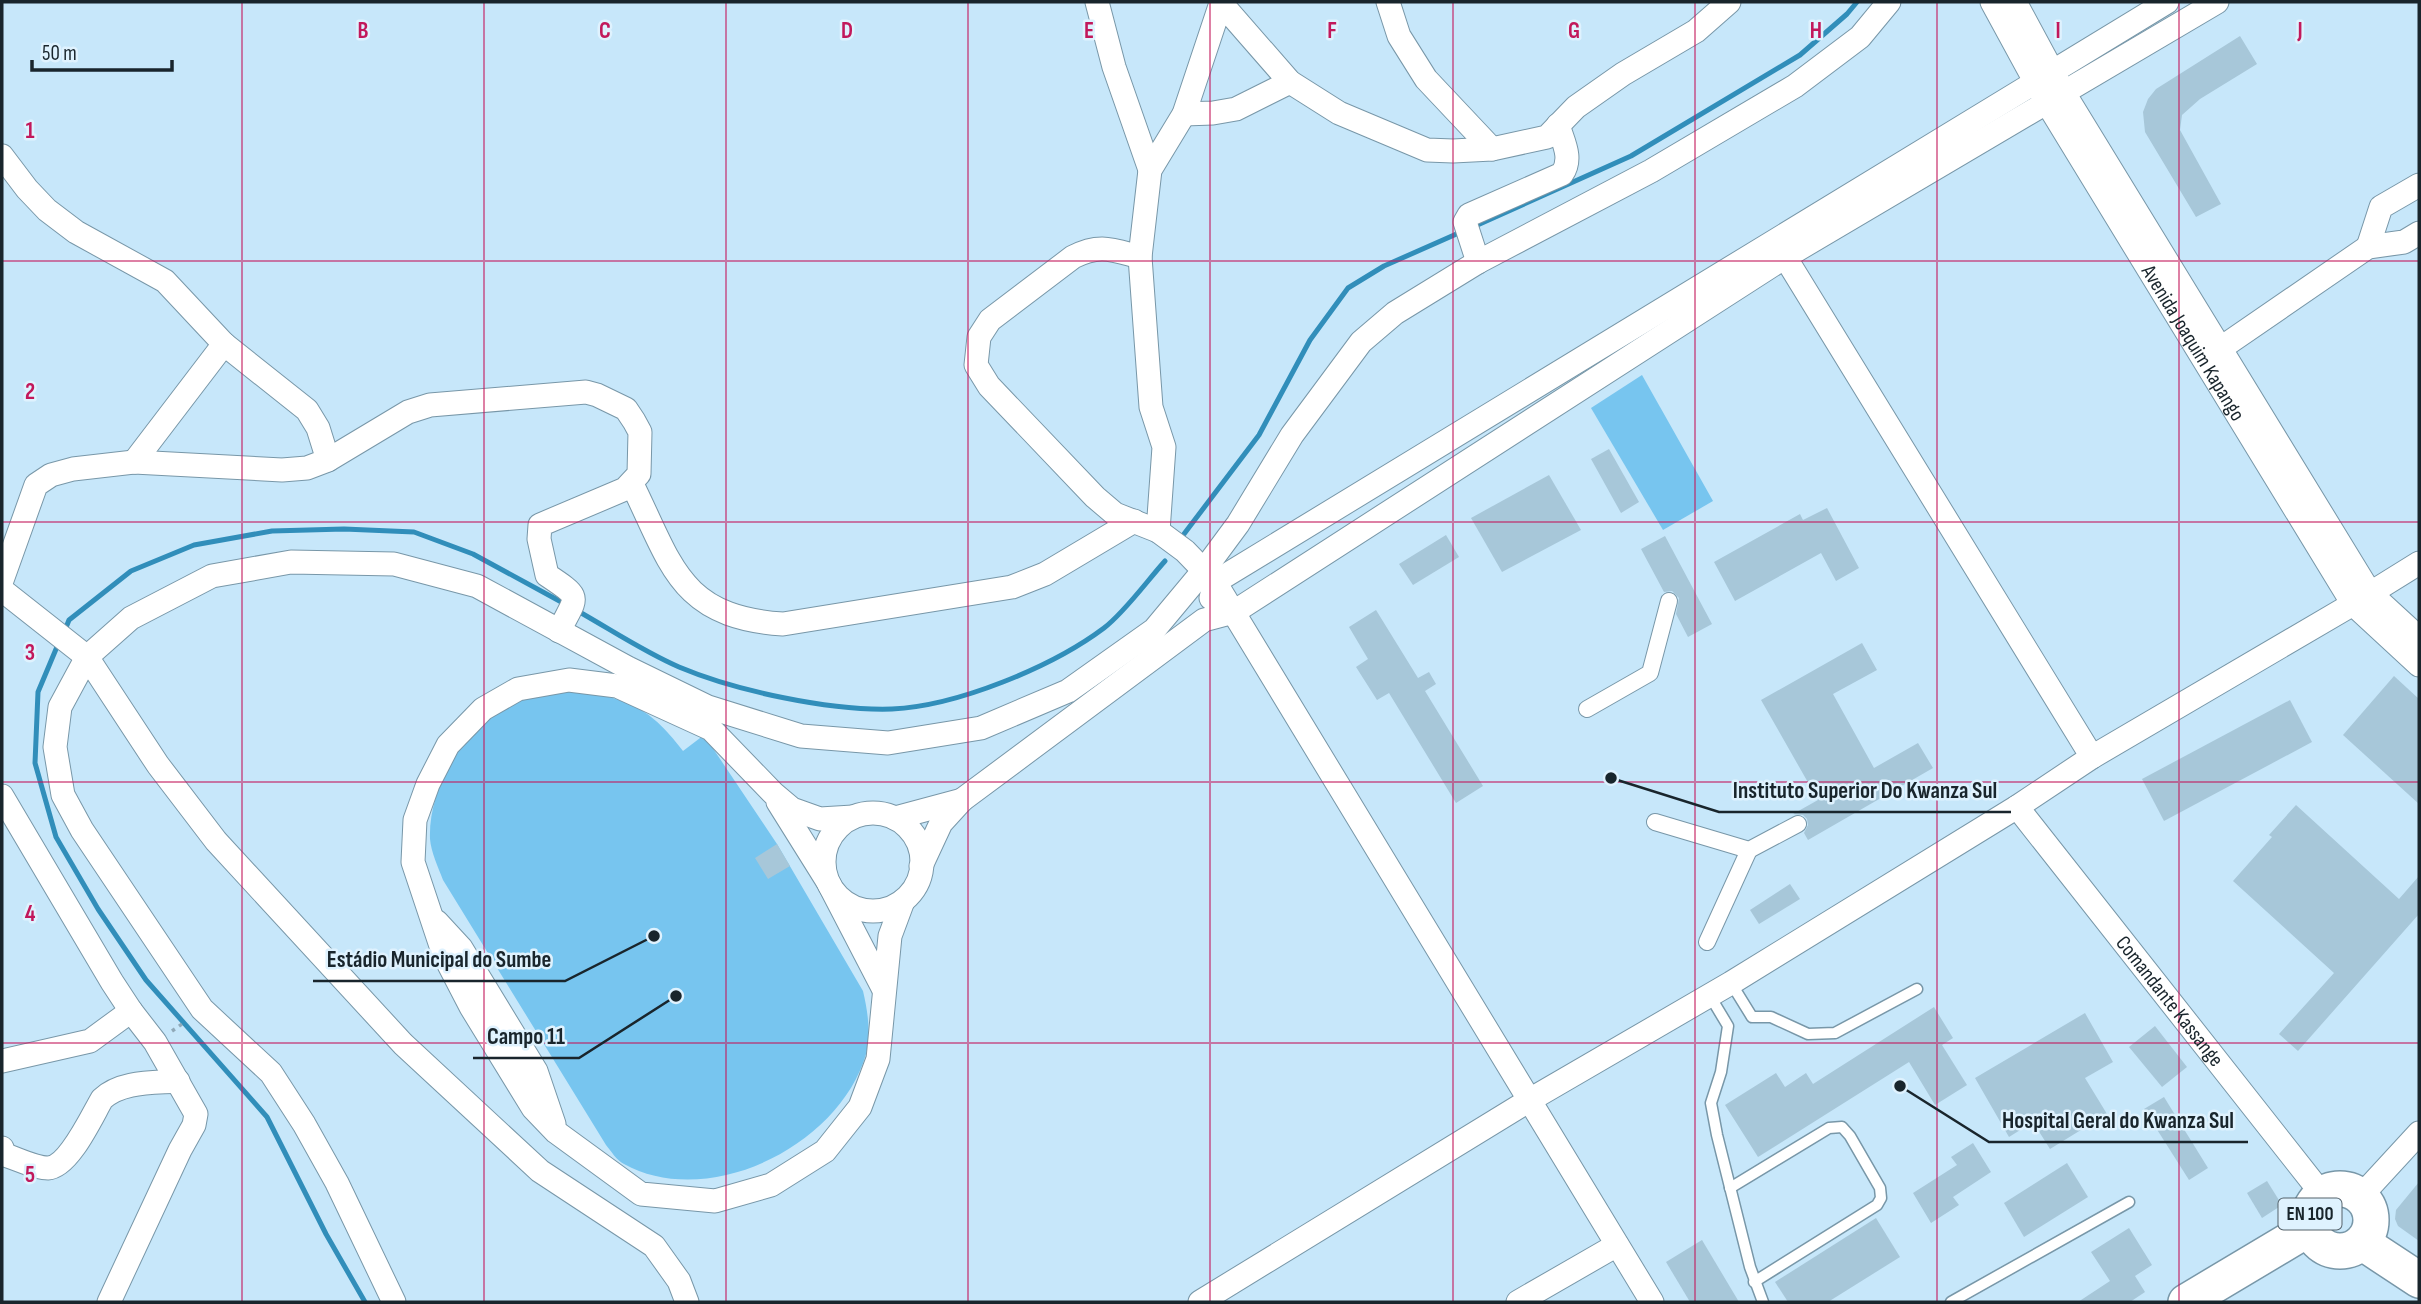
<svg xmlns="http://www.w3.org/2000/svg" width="2421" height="1304" font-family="'Sofia Sans Condensed',sans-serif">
<rect width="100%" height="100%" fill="#c7e7fa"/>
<g fill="#77c5ef">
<polygon points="1642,375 1713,501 1663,530 1591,408"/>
<path d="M566,689C624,698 647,703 683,751L704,735L777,844L863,991C868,1012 871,1034 866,1054C840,1145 709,1211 624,1164C617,1161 611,1151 606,1145L443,880C438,867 431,852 430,839C428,782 471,718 524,698C537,693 553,692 566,689Z"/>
</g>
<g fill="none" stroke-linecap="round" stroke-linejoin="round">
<g stroke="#318eba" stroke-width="5">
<polyline points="1473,227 1631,156 1800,55 1847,14 1857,2"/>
<polyline points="1184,534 1259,435 1310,340 1348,288 1384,266 1461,232"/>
<path d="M576,610C610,629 644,652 679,667C736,691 830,711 892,709C957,706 1052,667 1104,628C1124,613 1147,581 1165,561"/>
<polyline points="65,630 69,620 131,571 194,545 272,531 344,529 414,532 473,554 565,604"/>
<polyline points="59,642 38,692 35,763 56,837 98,909 146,980 267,1117 326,1234 365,1302"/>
</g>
</g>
<g fill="#a7c7d9">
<polygon points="2240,36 2257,64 2200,99 2182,115 2180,130 2221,204 2196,217 2145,132 2143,112 2148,99 2156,89"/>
<polygon points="1609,449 1639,502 1621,513 1591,459"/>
<polygon points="1549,475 1581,530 1502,572 1471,518"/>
<polygon points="1827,508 1859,568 1836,581 1821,553 1735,601 1714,562 1800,514 1803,520"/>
<polygon points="1446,535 1459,557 1413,585 1399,564"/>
<polygon points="1665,536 1712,624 1688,637 1676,614 1679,598 1672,591 1664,592 1641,549"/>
<polygon points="1376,610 1418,678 1429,672 1436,684 1425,691 1483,786 1456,803 1389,693 1377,700 1356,667 1368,659 1349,627"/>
<polygon points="1862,643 1877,670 1833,694 1874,768 1918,743 1933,768 1808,840 1804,833 1808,825 1807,819 1803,815 1793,814 1818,800 1761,700"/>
<polygon points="2394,676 2419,699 2419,804 2343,735"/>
<polygon points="2290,700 2312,742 2164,821 2142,779"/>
<polygon points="2296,805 2399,899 2419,876 2419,914 2298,1051 2279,1034 2334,973 2233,881 2272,837 2269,835"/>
<polygon points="777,844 790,866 768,879 755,858"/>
<polygon points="1790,884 1800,899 1759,924 1750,910"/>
<polygon points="1934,1007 1953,1038 1942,1045 1967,1085 1935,1105 1909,1062 1758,1157 1725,1105 1776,1073 1785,1087 1806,1073 1813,1084"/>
<polygon points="2085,1013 2113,1062 2085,1078 2107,1114 2050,1149 2033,1122 2009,1137 1975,1078"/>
<polygon points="2155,1026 2187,1067 2162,1087 2129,1047"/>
<polygon points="2164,1097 2208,1168 2189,1180 2144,1109"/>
<polygon points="1973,1143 1991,1172 1953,1197 1959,1205 1931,1223 1913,1193 1957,1165 1951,1157"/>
<polygon points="2067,1163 2088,1197 2024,1237 2004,1203"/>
<polygon points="2267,1181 2282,1205 2262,1218 2247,1193"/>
<polygon points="2419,1182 2419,1241 2398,1226 2395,1219 2396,1210"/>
<polygon points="1876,1218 1900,1257 1828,1302 1788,1302 1775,1282"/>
<polygon points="2129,1228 2152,1265 2135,1276 2145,1292 2130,1302 2078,1302 2110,1281 2091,1252"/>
<polygon points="1702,1240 1739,1302 1690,1302 1666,1262"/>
</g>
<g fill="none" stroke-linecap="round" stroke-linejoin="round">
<defs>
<g id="service">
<polyline points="1731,983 1752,1017 1771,1017 1808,1034 1835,1033 1917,989"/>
<polyline points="1710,996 1728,1026 1721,1072 1711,1103 1717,1135 1750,1267 1763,1302"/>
<polyline points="1730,1188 1829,1128 1842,1127 1850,1136 1880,1188 1881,1198 1877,1205 1754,1282"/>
<polyline points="1951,1302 2129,1202"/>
</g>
<g id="pedestrian">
<polyline points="1587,709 1650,673 1669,601"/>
<polyline points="1655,822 1749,850 1798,824"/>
<polyline points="1707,942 1749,850"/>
</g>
<g id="minor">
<polyline points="1097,2 1114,67 1150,170"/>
<polyline points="1388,2 1399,36 1426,79 1492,149"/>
<path id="s1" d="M1992,2L2047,103L2353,604L2419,665"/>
<polyline points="2015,2 2064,93 2370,593 2419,638"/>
<polyline points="1184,114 1213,113 1236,109 1290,82"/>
<polyline points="2,156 27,189 47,210 76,232 165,281 224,344 307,410 318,428 328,460 307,468 282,470 134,462 73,469 51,475 36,485 2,580"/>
<polyline points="2368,247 2381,207 2419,185"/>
<path d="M1140,257C1113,250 1100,243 1073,257L990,320L979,337L976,365L989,386L1095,497L1115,514L1158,531L1185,551L1215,582L1652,1302"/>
<polyline points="1785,257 2092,757"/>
<path d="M1478,262L1465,222L1469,215L1562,174C1573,158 1563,142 1558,125"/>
<polyline points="2208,357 2368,247 2404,242 2419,233"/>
<path d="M328,460L408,412L430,405L586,392L597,395L626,409L634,421L640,432L639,474L625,489L540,525L539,539L547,575C583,599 577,595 559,631"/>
<polyline points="134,462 224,344"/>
<path d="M632,484C672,565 679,617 783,624L1012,587L1045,574L1134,521"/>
<polyline points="1158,531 1164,447 1151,407 1140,257 1150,170 1184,114 1221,3 1290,82 1339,113 1427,150 1453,151 1492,149 1547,137 1576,107 1623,74 1696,31 1729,2"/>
<polyline points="2,590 87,657 158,765 216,841 403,1044 540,1171 654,1246 679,1281 687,1302"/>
<polyline points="1211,598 1215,582 2167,2"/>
<polyline points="2,796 112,982 131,1011 155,1042 196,1114 194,1125 180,1150 109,1302"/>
<polyline points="778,802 828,882 883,988"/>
<path id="s2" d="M2017,807L2322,1194"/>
<circle cx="873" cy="862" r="49"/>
<polyline points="853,817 820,819 792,809 773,793 711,729 617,686 569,680 518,689 483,709 448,745 428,784 415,820 413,862 444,955 471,1007 533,1108 556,1132 641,1194 715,1201 771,1185 825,1151 860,1107 878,1059 890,936 903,901"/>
<polyline points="895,818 962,800"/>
<polyline points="921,866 941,823 962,800 1204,620 1234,612 1785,257 2217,2"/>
<polyline points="437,922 461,948 536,1071 554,1124"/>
<polyline points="2,1061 90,1041 131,1011"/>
<path d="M2,1148L5,1155C18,1159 35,1168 48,1168C69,1167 92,1116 102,1099C121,1081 153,1083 178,1081"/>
<polyline points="2361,1196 2419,1133"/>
<polyline points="394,1302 337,1183 304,1124 271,1073 202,1009 82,830 63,795 55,747 60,707 87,657 131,618 212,576 291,562 394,564 477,586 628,668 708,707 801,736 888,743 981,728 1068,691 1154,630 1204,570 1238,524 1292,435 1361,342 1395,313 1478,262 1651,171 1795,86 1860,37 1889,2"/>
<polyline points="1200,1302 1528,1101 1731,983 2017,807 2092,757 2353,604 2419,563"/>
<polyline points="1518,1302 1617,1245"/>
</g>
<g id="primary">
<circle cx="2340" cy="1220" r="31"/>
<polyline points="2363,1243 2419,1280"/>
<polyline points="2186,1302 2310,1228"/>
</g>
</defs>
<use href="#service" stroke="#7897a8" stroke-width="13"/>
<use href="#pedestrian" stroke="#7897a8" stroke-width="18"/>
<use href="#minor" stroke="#7897a8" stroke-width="25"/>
<use href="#primary" stroke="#7897a8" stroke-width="38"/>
<polyline stroke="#90a9b8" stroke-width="3.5" stroke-dasharray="3.5 5" stroke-linecap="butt" points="172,1031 185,1022"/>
<use href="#service" stroke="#fff" stroke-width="10"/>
<use href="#pedestrian" stroke="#fff" stroke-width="16"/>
<use href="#minor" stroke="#fff" stroke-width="23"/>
<use href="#primary" stroke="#fff" stroke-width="35"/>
</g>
<path fill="none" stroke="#c2185b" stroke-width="2" stroke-opacity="0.55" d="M242,2V1302M484,2V1302M726,2V1302M968,2V1302M1210,2V1302M1453,2V1302M1695,2V1302M1937,2V1302M2179,2V1302M2,261H2419M2,522H2419M2,782H2419M2,1043H2419"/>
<g text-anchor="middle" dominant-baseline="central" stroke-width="5" stroke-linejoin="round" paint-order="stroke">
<rect fill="#dff2fe" stroke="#54626b" stroke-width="2" x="2278.5" y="1198.5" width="63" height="31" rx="5"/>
<g font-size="19" font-weight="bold" fill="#19252c">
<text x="2310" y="1214">EN 100</text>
</g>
<g font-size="21" fill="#19252c" stroke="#dff2fe">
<text stroke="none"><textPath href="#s1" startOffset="396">Avenida Joaquim Kapango</textPath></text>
<text stroke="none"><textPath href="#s2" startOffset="247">Comandante Kassange</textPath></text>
</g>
</g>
<g font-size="23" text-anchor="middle" font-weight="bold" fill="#c2185b" stroke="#dff2fe" stroke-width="5" stroke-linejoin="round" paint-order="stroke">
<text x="363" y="38">B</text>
<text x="605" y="38">C</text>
<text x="847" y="38">D</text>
<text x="1089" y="38">E</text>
<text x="1332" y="38">F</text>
<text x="1574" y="38">G</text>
<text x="1816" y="38">H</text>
<text x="2058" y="38">I</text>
<text x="2300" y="38">J</text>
<text x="30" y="138">1</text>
<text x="30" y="399">2</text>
<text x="30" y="660">3</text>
<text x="30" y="921">4</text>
<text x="30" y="1182">5</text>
</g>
<path fill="none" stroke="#19252c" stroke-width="2.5" d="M1611 778L1719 812H2011M654 936L565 981H313M676 996L579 1058H473M1900 1086L1989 1142H2248"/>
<g fill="#19252c" stroke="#dff2fe" stroke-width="2.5">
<circle cx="1611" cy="778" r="7"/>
<circle cx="654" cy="936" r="7"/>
<circle cx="676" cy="996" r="7"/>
<circle cx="1900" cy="1086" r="7"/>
</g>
<g font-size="23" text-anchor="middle" font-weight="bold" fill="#19252c" stroke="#dff2fe" stroke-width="5" stroke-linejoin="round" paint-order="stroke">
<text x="1865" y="798">Instituto Superior Do Kwanza Sul</text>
<text x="439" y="967">Estádio Municipal do Sumbe</text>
<text x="526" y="1044">Campo 11</text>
<text x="2118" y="1128">Hospital Geral do Kwanza Sul</text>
</g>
<rect width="2421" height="1304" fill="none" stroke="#19252c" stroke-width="7"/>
<path d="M32 60v10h140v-10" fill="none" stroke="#19252c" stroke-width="3.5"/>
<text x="42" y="60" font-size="21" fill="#19252c" stroke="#dff2fe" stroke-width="5" paint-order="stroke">50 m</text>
</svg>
